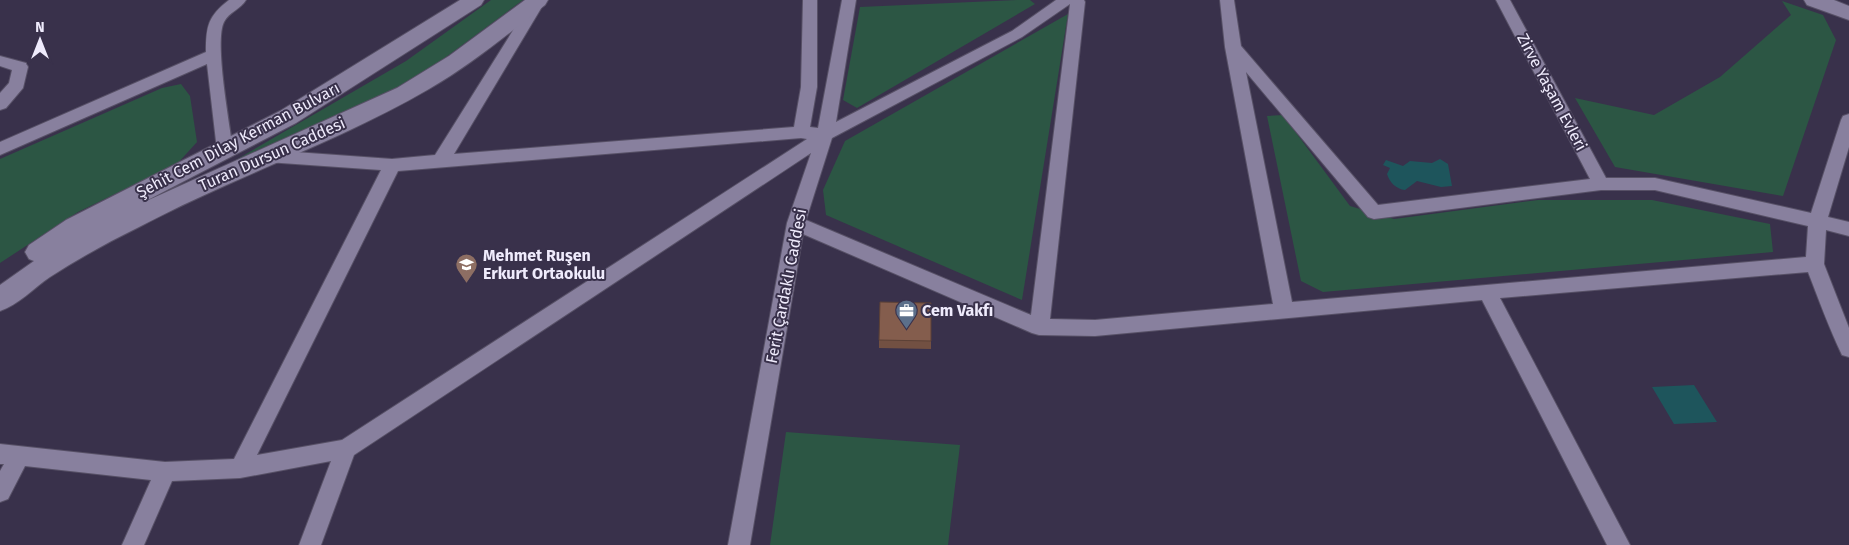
<svg xmlns="http://www.w3.org/2000/svg" width="1849" height="545" font-family="'Fira Sans',sans-serif">
<rect width="100%" height="100%" fill="#39314b"/>
<g fill="#2c5644">
<polygon points="491,0 523,0 438,63 395,90 239,162 234,161 406,61"/>
<polygon points="1017,0 1030,0 1035,4 857,108 843,100 860,7"/>
<polygon points="1782,1 1823,15 1836,40 1783,196 1615,167 1575,98 1654,115 1720,77 1791,15"/>
<polygon points="1068,14 1022,300 826,215 823,190 845,141"/>
<polygon points="181,84 190,96 197,142 177,164 78,212 0,263 0,159 162,88"/>
<polygon points="1283,115 1350,206 1394,219 1538,200 1652,200 1770,224 1773,252 1323,292 1301,281 1267,116"/>
<polygon points="786,432 960,445 948,545 770,545"/>
</g>
<g fill="#1e555c">
<path d="M1440,159L1448,164L1452,186L1441,187L1417,181L1405,190C1396,189 1390,183 1387,174L1390,168L1383,165L1386,160L1403,166L1410,161L1432,163Z"/>
<polygon points="1694,385 1717,422 1674,424 1652,387"/>
</g>
<g fill="none" stroke-linecap="round" stroke-linejoin="round">
<defs>
<g id="street">
<path d="M229,0H246C241,9 229,12 224,22C214,41 230,125 233,150L231,154L225,156L219,154L217,150L207,64L0,155V142L206,52C206,26 208,16 229,0Z"/>
<path d="M532,0H546L454,154L794,127L801,87L803,0H817V87L810,127L818,128L842,0H856L836,122L1012,31L1056,0H1084L1085,2L1050,319L1095,320L1273,304L1225,47L1220,0H1234L1241,46L1378,205L1590,179L1496,0H1510L1606,178H1655L1811,213L1841,120L1843,116L1849,114V147L1828,217L1849,222V236L1826,230L1824,264L1849,328V357L1842,355C1829,328 1819,300 1808,272L1500,298L1630,545H1607L1482,300L1095,336L1039,335L1032,333L803,234L750,545H728L787,223L811,153L354,455L321,545H299L331,461L240,478L172,481L144,545H122L151,480L25,466L8,499L0,502V471L4,464H0V444L165,462L234,459L381,170L267,162L261,160L258,156L261,152L267,150L392,159L435,155ZM1070,4L1031,315L806,220L832,138L1022,37ZM1246,72L1368,217L1374,219L1601,190H1655L1808,226L1806,257L1292,302ZM801,138L807,139L342,440L257,455L398,171Z"/>
<polygon points="0,56 26,63 28,67 23,88 6,108 0,110 0,93 9,83 12,70 0,66"/>
</g>
<g id="secondary">
<path d="M460,0H484L481,5L296,123L142,203L397,88L449,56L525,0H548L545,5C508,34 471,65 429,89C336,143 233,177 139,227C108,242 78,259 50,277C34,288 18,305 0,311V285L34,261L29,259L25,252L29,245L66,220L280,111Z"/>
<polygon points="1804,0 1834,0 1849,6 1849,20 1807,5"/>
</g>
</defs>
<use href="#street" stroke="#575066" stroke-width="2"/>
<use href="#secondary" stroke="#575066" stroke-width="2"/>
<use href="#street" fill="#88809e" fill-rule="evenodd"/>
<use href="#secondary" fill="#88809e" fill-rule="evenodd"/>
</g>
<polygon fill="#725042" points="931,303 931,349 879,348 879,340"/>
<polygon fill="#845d4d" stroke="#5c4136" points="880,302 931,303 931,341 879,340"/>
<defs>
<symbol id="school-pin" viewBox="-11 -11 22 30"><path d="M0 17L-7.5 6A9.5 9.5 0 1 1 7.5 6Z" fill="#8d6e63" stroke="#39314b"/><path d="M0-5L7-2L0 1L-7-2ZM-4 1L0 2.5L4 1V4Q0 6-4 4Z" fill="#fff"/></symbol>
<symbol id="office-pin" viewBox="-11 -11 22 30"><path d="M0 17L-7.5 6A9.5 9.5 0 1 1 7.5 6Z" fill="#5c6f8a" stroke="#39314b"/><path d="M-6-3h4V-5.5h4V-3h4V5H-6ZM-1-4.5V-3h2v-1.5ZM-6 0V1H6V0Z" fill="#fff"/></symbol>
</defs>
<g fill-rule="evenodd">
<use href="#school-pin" x="454" y="252" width="25" height="34"/>
<use href="#office-pin" x="894" y="298" width="25" height="34"/>
</g>
<g text-anchor="middle" dominant-baseline="central" stroke-width="4" stroke-linejoin="round" paint-order="stroke">
<g font-size="16" fill="#efebfc" stroke="#39314b">
<text transform="translate(1552 92) rotate(62)">Zirve Yaşam Evleri</text>
<text transform="translate(238 140) rotate(-28)">Şehit Cem Dilay Kerman Bulvarı</text>
<text transform="translate(272 154) rotate(-24)">Turan Dursun Caddesi</text>
<text transform="translate(786 286) rotate(-79)">Ferit Çardaklı Caddesi</text>
</g>
<g font-size="16" font-weight="bold" fill="#efebfc" stroke="#39314b" text-anchor="start">
<text x="483" y="255">Mehmet Ruşen<tspan x="483" dy="18">Erkurt Ortaokulu</tspan></text>
<text x="922" y="310">Cem Vakfı</text>
</g>
</g>
<g transform="translate(40 40)" stroke="#39314b" stroke-width="4" paint-order="stroke">
<path d="M0-4L9 19L0 12L-9 19Z" fill="#efebfc"/>
<text y="-8" font-size="14" font-weight="bold" text-anchor="middle" fill="#efebfc">N</text>
</g>
</svg>
